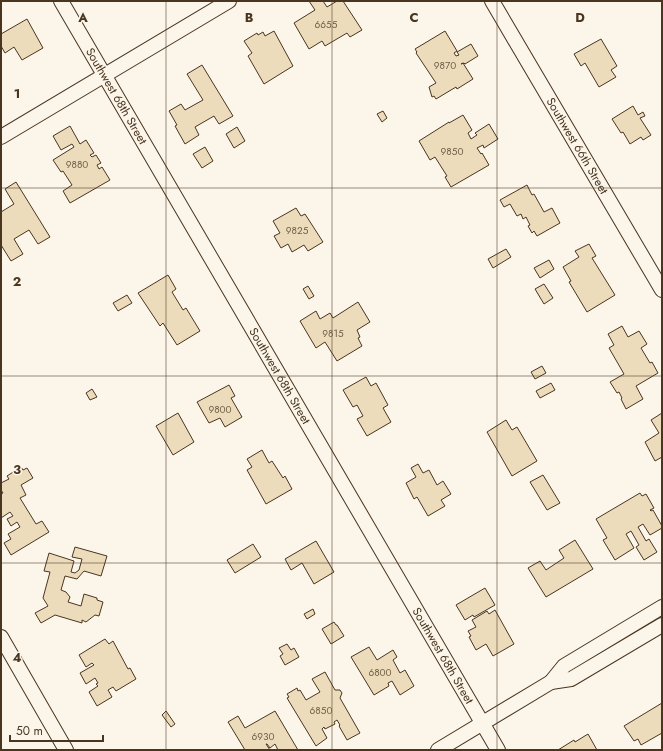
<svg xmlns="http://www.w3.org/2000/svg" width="663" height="751" font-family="Jost,sans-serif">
<rect width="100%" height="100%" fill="#fbf6e9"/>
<g fill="#ecdcbc" stroke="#4a3520">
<polygon points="309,1 323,1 327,7 337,1 343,1 362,30 350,37 347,33 325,46 322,41 309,49 294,23 315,10"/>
<polygon points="27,19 43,48 22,60 14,47 5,53 1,46 1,34"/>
<polygon points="274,31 293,66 264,84 248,56 252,53 244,41 257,33 258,35 263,32 265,36"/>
<polygon points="445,31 457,51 454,53 456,56 459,55 457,52 471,44 478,56 465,64 464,63 461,64 463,63 473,79 457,89 456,87 436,99 434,96 432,97 429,87 436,83 416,53 417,52 415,49"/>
<polygon points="601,39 617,66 611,70 616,77 599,87 585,63 581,66 574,54"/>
<polygon points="202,65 233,116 219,124 214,116 195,127 199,135 185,144 175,126 177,125 169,111 181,104 185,110 203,100 187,74"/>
<polygon points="633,106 638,115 643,112 645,116 640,118 651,135 643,140 641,137 630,144 623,132 621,133 612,119"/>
<polygon points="383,111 387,118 382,122 377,114"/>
<polygon points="463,115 472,130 468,133 471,139 477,135 475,133 489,124 498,139 484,148 483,145 477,148 481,154 482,153 489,165 451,187 445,177 447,176 435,157 430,160 419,141 449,122 449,123"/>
<polygon points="70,126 80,144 86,140 94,153 90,155 92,157 96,155 101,163 97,165 99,169 102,167 110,180 70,203 63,191 72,185 63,171 61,172 53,160 74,147 72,144 61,150 53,136"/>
<polygon points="237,127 245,141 234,148 226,134"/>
<polygon points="205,147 213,161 202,168 193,154"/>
<polygon points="16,182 50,237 38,244 29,230 14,239 23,254 11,261 1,245 1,212 14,204 5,189"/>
<polygon points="527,185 532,195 534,194 544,212 552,208 560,223 537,236 534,231 532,233 528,226 530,225 526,217 523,219 521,214 517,216 510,204 504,207 500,200"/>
<polygon points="296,208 301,216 305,214 323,242 308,251 304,245 292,252 288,244 281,248 274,236 280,233 273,221"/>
<polygon points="589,244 596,256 592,258 615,295 587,312 569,282 571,281 563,267 579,257 575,251"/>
<polygon points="506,249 511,257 493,268 488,259"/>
<polygon points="549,260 554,269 540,278 534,268"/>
<polygon points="168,275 176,289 172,292 183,310 186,308 200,331 177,345 163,323 160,326 138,293"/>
<polygon points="544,284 553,298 544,304 535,289"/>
<polygon points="308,286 314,296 309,299 303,289"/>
<polygon points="127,295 132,303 118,311 113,303"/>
<polygon points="358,302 370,322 357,330 360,337 358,338 362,346 337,361 325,342 316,348 300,321 316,311 320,319 330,313 333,318"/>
<polygon points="622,326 628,337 639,331 647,344 641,348 650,363 652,362 658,373 636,386 643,399 626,409 621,399 622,398 619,392 617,393 610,382 624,374 609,348 614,345 608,334"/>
<polygon points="542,366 546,373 535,379 531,372"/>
<polygon points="366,377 371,386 376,383 388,405 383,408 391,422 367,436 357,419 363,416 357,405 353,407 343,390"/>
<polygon points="551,383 555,390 540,398 536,391"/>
<polygon points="229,385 235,396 231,398 242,417 225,427 220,418 209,423 197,402"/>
<polygon points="92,389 97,397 90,400 86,393"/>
<polygon points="178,413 194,442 173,455 156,426"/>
<polygon points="662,413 662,457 655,461 645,442 659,433 651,420"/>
<polygon points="506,420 512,430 517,427 537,461 512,476 487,432"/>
<polygon points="262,450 269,463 272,461 283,478 285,476 292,489 266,504 247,470 252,467 247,459"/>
<polygon points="418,464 423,473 429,470 437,485 443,481 451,494 441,500 445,506 428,516 417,497 414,499 406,483 416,477 411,468"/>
<polygon points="21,467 23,470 27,468 33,478 21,485 26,495 20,498 36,524 42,521 49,532 11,555 4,543 11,539 8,534 20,527 17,522 11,526 7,519 13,516 10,512 1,518 1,494 3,493 1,490 1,483 9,479 7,476"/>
<polygon points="543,475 560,503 547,510 530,482"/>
<polygon points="640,493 642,496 646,494 654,508 650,510 651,511 653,510 662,526 662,528 650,535 643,524 638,527 646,541 649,539 657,552 644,560 636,547 639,545 631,531 626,534 634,548 615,560 603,540 607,538 596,519"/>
<polygon points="575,540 593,569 546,597 528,568 540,561 546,570 564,558 559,550"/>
<polygon points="316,541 334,572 314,584 302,563 291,570 285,559"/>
<polygon points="253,544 261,557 235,573 227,560"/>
<polygon points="75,547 107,556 101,576 84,571 77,579 65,576 61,590 66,592 70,597 68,602 81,606 84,594 97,598 97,600 103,602 99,616 95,615 86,622 82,620 82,623 55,615 41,623 35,613 48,606 43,598 50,572 44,571 49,553 74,561 71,572 75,573 79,570 82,559 72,557"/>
<polygon points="485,588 495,605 474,617 473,615 465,620 456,605"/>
<polygon points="313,609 315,614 307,619 304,614"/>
<polygon points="495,610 514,644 493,656 486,644 476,650 469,637 471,636 468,631 476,627 472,620 487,611 489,614"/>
<polygon points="334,622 336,625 337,625 344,636 331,644 322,629"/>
<polygon points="105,639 109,644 113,641 128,669 130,668 136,679 116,691 113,687 108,690 112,697 97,706 89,692 98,686 96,684 98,683 95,678 86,684 80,673 94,665 92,663 86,667 79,655"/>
<polygon points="287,644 291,650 294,648 299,657 285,665 280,656 283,654 279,648"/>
<polygon points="369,647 377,660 393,650 397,657 393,660 400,673 405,670 414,686 400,695 392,681 388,683 389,686 374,695 351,657"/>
<polygon points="325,672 335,690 340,690 342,693 340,698 360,733 347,740 339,726 340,725 337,720 334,722 335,724 325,729 324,727 322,729 327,738 316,746 287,698 289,697 287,694 297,688 298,691 300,690 306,700 320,692 312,679"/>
<polygon points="662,703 662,733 641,745 638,739 634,741 624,726"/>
<polygon points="166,711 175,724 171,727 162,715"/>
<polygon points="275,711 298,750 278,750 275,744 270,748 267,744 266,744 270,750 256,750 255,749 255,750 245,750 228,722 238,716 245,728"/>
<polygon points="588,734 597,750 558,750 574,740 575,742"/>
</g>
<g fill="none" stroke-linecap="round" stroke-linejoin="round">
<defs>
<g id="minor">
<path id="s1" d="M61,1L498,750"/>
<path id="s2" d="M492,1L662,290"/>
<polyline points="1,137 229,1"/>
<polyline points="1,637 66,750"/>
<polyline points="551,682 571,679 662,625"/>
<polyline points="438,750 551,682 564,666 662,607"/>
</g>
</defs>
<use href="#minor" stroke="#4a3520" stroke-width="16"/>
<use href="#minor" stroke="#fbf6e9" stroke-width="14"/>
</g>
<path fill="none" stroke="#4a3520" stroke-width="1" stroke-opacity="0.55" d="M166,1V750M332,1V750M497,1V750M1,188H662M1,376H662M1,563H662"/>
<g text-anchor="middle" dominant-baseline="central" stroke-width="3" stroke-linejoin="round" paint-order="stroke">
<g font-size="10" fill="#725f47">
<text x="326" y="24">6655</text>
<text x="445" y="65">9870</text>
<text x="452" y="151">9850</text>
<text x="77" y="164">9880</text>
<text x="297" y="230">9825</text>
<text x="333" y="333">9815</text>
<text x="220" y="409">9800</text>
<text x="380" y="672">6800</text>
<text x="321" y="710">6850</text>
<text x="263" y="736">6930</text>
</g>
<g font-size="12" fill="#4a3520" stroke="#fbf6e9">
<text stroke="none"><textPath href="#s1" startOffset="110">Southwest 68th Street</textPath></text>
<text stroke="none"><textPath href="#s2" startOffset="168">Southwest 66th Street</textPath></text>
<text stroke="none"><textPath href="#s1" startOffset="434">Southwest 68th Street</textPath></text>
<text stroke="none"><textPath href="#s1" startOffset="758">Southwest 68th Street</textPath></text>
</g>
</g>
<g font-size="13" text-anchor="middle" font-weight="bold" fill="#4a3520" stroke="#fbf6e9" stroke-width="3" stroke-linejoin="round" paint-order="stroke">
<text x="83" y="22">A</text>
<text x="249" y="22">B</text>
<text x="414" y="22">C</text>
<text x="580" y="22">D</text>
<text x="17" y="98">1</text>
<text x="17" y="286">2</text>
<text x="17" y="474">3</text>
<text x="17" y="662">4</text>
</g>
<rect width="663" height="751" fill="none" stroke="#4a3520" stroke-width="4"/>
<path d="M10 735v6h93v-6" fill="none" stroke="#4a3520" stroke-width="2"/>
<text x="16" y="735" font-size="12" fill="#4a3520" stroke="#fbf6e9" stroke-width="3" paint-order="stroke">50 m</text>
</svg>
